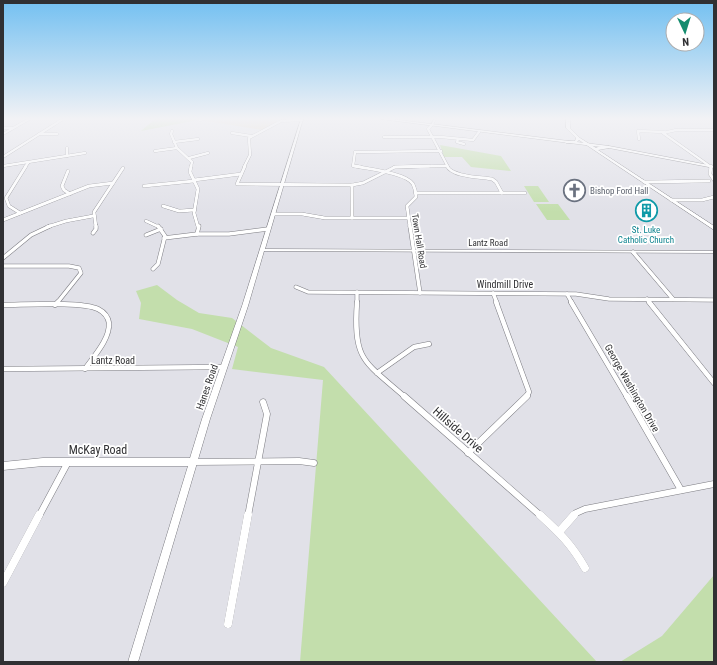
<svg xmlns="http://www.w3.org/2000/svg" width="717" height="665" font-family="'Roboto Condensed',sans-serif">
<rect width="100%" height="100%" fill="#e1e1e8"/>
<polygon fill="#e4d6c3" points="203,119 302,119 286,120 262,130 200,120"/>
<g fill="#c3deac">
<polygon points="155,119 203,119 141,131"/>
<polygon points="440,145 501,156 511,171 471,167 462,157 444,157"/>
<polygon points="524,186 538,186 549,202 534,202"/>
<polygon points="536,204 558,204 570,220 547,220"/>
<polygon points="157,285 177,300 199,313 232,318 271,348 324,367 597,662 300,662 323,380 232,369 238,347 192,329 139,319 141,303 136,291"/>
<polygon points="714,575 714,662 620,662 662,636"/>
</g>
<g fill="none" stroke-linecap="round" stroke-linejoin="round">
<defs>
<g id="minor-far5">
<polyline points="200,120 203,119"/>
<polyline points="431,126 428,129 448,167"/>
<polyline points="3,128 13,128"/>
<polyline points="172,131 171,134 177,148 192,162 191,167"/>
<polyline points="232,133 251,136"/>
<polyline points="3,134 29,119"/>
<polyline points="39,134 57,134"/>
<polyline points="384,137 441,137 473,140 479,132"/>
<polyline points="458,139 457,142 464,144"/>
<polyline points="639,139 638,131 664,132"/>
<polyline points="174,142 198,139"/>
<polyline points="67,148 67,156"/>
<polyline points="155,151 177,148"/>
<polyline points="3,157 63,119"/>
<polyline points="189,158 208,153"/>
<polyline points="3,166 85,153"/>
<polyline points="25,167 28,163"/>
<polyline points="244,167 250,155 249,138 281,121 302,120"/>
<polyline points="361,167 353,166 355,152 441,151"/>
<polyline points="394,167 446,166"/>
<polyline points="711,167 663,133 676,130 714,130"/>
</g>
<g id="minor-far4">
<polyline points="191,166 190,172 198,189 194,213 198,227"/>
<polyline points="245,166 237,184 352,185 363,183 395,167 429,166"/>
<path d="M355,166C368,169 406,173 413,184C415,188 416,193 416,197L407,206L410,227"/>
<path d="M447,166C452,177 481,177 492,179L496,182L502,193"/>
<polyline points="711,166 710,174 714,180"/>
<polyline points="68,171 62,186 64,190 70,194"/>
<polyline points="194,180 241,174"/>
<polyline points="644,182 709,181"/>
<polyline points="352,185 352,218"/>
<polyline points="144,186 194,181"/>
<polyline points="415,193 525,193"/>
<polyline points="671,200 702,200 714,197"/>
<polyline points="163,206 179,211 195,210"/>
<polyline points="20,213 9,206 6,198 26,166"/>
<polyline points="273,214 302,214 325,218 409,218"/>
<polyline points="3,220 89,186 113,183"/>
<polyline points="146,221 159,227"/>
<polyline points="47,227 66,221 93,216"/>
<polyline points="96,227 94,212 123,168"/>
</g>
<g id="minor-far3">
<polyline points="410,226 420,293"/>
<polyline points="93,233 96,229 96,226"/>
<polyline points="197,234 199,226"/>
<polyline points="146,235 161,229"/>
<polyline points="164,238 197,234 229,234 268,229"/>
<polyline points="633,252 673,299"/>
<polyline points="3,258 31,235 50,226"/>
<polyline points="3,266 69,266 79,268 81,273 57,303"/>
<polyline points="153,269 158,264 165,236 158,226"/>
<polyline points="296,287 308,292 576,294 609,299 714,300"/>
<polyline points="493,293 497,303"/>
<polyline points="567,294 572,303"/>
<polyline points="647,299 650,303"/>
<polyline points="357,303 357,292"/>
</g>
<g id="minor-far2">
<path d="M357,302C353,361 364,361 405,397"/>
<polyline points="496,302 529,392 526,397"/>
<polyline points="571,302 627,397"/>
<polyline points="649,302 714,383"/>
<path d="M3,305C24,305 82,301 98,309C104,312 108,317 109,323C110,339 94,356 85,369"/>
<polyline points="55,305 58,302"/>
<polyline points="3,369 224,367"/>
<polyline points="377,373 414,347 429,344"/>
</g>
<g id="minor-far1">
<polyline points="404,396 541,516"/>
<polyline points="627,396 681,490"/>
<polyline points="468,453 527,396"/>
<polyline points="193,462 299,461 314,463"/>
<polyline points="39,516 68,462"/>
<polyline points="248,516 267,414 263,402"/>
<polyline points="573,516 576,513 585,509 714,484"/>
</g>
<g id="minor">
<path d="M540,515C560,533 572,545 585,568"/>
<polyline points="559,532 574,515"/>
<polyline points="3,583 39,515"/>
<polyline points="228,624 248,515"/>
</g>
<g id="tertiary">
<polygon points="301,119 303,119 265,249 714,251 714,253 264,251 248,306 210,419 138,662 128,662 188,466 43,466 3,470 3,462 43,458 190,458 202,419 242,306"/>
<polygon points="434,119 436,119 432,127 430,127"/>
</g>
<polygon id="secondary" points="381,119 391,119 609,146 714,166 714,168 609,148"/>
<polygon id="primary" points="566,119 570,119 570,128 580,138 596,148 598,147 609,146 609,148 598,150 714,226 714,230 579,140 576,143 566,143 565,142 567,141 575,141 576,138 566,128"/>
</defs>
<use href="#minor-far5" stroke="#7c7c82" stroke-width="3"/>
<use href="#minor-far4" stroke="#7c7c82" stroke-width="3.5"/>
<use href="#minor-far3" stroke="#7c7c82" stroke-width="4.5"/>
<use href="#minor-far2" stroke="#7c7c82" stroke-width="5.5"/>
<use href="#minor-far1" stroke="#7c7c82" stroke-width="7"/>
<use href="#minor" stroke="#7c7c82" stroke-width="8"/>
<use href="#tertiary" stroke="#7c7c82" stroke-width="1"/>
<use href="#secondary" stroke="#7c7c82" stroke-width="1"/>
<use href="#primary" stroke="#7c7c82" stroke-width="1"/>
<use href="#minor-far5" stroke="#fff" stroke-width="2.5"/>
<use href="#minor-far4" stroke="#fff" stroke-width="3"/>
<use href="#minor-far3" stroke="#fff" stroke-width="3.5"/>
<use href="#minor-far2" stroke="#fff" stroke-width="4.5"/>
<use href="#minor-far1" stroke="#fff" stroke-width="6"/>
<use href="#minor" stroke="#fff" stroke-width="8"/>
<use href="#tertiary" fill="#fff" fill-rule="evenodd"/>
<use href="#secondary" fill="#fff" fill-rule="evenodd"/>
<use href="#primary" fill="#fff" fill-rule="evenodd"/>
</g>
<linearGradient id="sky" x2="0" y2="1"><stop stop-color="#73c0f1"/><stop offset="0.56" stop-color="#f2f2f5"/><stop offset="1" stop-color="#f2f2f5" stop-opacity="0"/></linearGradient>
<rect width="717" height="212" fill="url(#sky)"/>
<defs>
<symbol id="church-ring" viewBox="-11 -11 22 22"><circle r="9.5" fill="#fff" stroke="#6b7280" stroke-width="1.5"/><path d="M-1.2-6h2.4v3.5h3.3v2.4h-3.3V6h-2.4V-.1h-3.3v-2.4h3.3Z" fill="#6b7280"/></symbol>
<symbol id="building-ring" viewBox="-11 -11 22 22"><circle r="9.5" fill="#fff" stroke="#0f9aa8" stroke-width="1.5"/><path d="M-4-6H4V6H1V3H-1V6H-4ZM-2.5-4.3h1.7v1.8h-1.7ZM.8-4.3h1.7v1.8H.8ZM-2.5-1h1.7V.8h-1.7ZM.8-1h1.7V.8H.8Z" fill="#0f9aa8"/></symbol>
</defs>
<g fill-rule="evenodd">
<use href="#church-ring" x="562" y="178" width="25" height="25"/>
<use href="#building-ring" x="634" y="198" width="25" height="25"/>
</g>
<g text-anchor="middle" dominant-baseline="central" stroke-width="3.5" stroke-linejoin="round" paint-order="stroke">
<g font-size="9" fill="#5b616d" stroke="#fff" text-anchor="start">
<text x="590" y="191">Bishop Ford Hall</text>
</g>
<g font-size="9" fill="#0d838f" stroke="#fff">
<text x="646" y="230">St. Luke<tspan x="646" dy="10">Catholic Church</tspan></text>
</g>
<g font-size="9" fill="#303033" stroke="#fff">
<text transform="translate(419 241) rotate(81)">Town Hall Road</text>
<text x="488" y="243">Lantz Road</text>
</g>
<g font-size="10" fill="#303033" stroke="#fff">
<text x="505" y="284">Windmill Drive</text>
<text x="113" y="360">Lantz Road</text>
<text transform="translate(207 387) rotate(-71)">Hanes Road</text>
<text transform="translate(632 388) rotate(60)">George Washington Drive</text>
</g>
<g font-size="12" fill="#303033" stroke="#fff">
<text transform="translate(458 430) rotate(41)">Hillside Drive</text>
<text x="98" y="450">McKay Road</text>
</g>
</g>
<rect width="717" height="665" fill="none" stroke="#303033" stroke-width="8"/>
<g transform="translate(685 32) rotate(176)"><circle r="19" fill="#ffffff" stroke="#acacad"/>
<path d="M0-3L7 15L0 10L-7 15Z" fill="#148c6e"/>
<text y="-6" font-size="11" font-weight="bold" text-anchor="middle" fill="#303033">N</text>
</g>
</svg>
